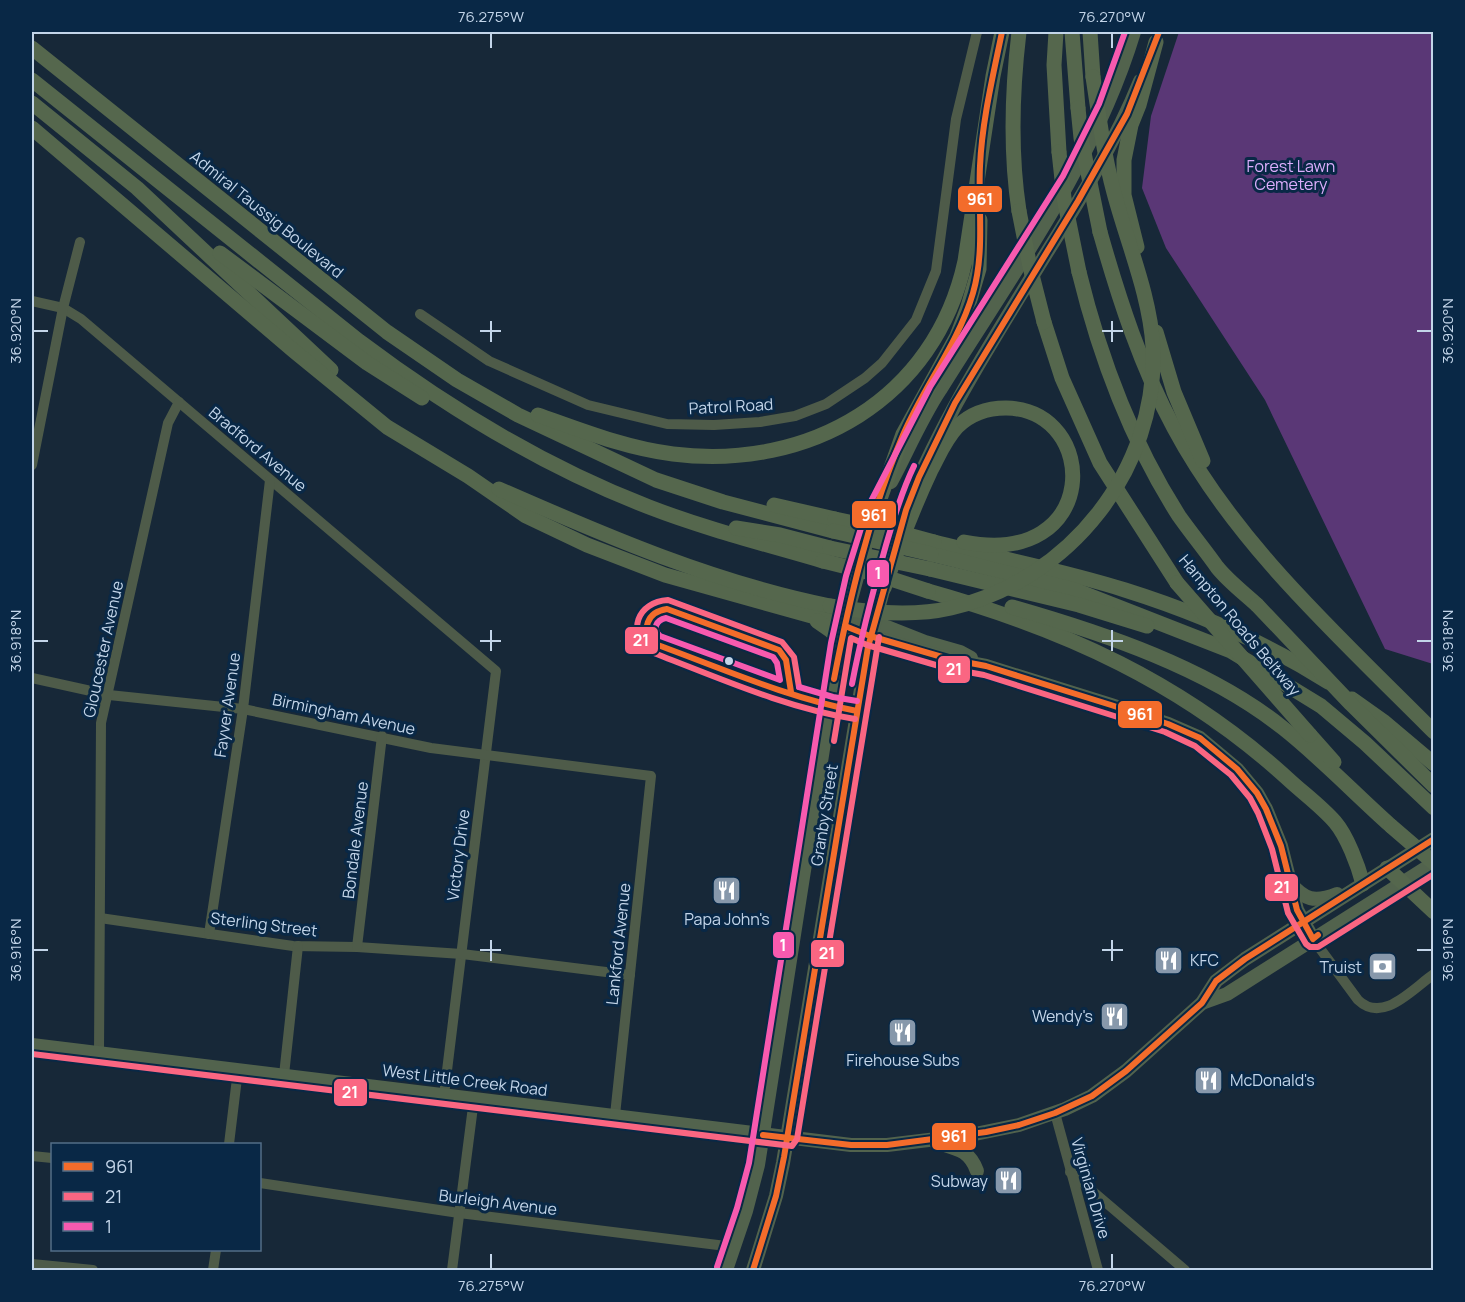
<svg xmlns="http://www.w3.org/2000/svg" width="1465" height="1302" font-family="Manrope,sans-serif">
<rect width="100%" height="100%" fill="#172838"/>
<polygon fill="#5a3776" points="1179,32 1433,32 1433,664 1385,649 1265,400 1166,248 1142,188 1151,116"/>
<g fill="none" stroke-linecap="round" stroke-linejoin="round">
<g stroke="#4e5b49" stroke-width="10">
<polyline points="32,301 63,308 81,319 496,671 444,1095"/>
<polyline points="420,314 489,361 588,405 667,424 714,425 760,422 795,416 826,404 865,378 882,363 916,320 936,271 956,119 977,32"/>
<polyline points="32,465 63,308 80,242"/>
<polyline points="32,678 109,695 243,709 431,748 651,776 615,1115"/>
<polyline points="100,918 293,946 357,947 462,954 630,975"/>
<polyline points="209,934 243,709 270,480"/>
<path d="M1313,939L1358,1000C1383,1024 1412,989 1434,974"/>
<polyline points="357,947 382,736"/>
<polyline points="99,1053 101,723 168,423 179,402"/>
<polyline points="284,1075 298,946"/>
<polyline points="1055,1113 1098,1270"/>
<polyline points="229,1144 238,1070"/>
<polyline points="32,1156 52,1158"/>
<polyline points="1070,1172 1185,1270"/>
<polyline points="260,1183 459,1213 734,1247"/>
<polyline points="32,1264 93,1270"/>
<polyline points="213,1270 216,1250"/>
<polyline points="452,1270 474,1099"/>
</g>
<g stroke="#52634d" stroke-width="14">
<path d="M891,482C907,452 921,419 940,390C1012,274 1094,164 1134,32"/>
<path d="M907,506C943,417 994,338 1044,257C1079,201 1115,143 1140,81"/>
<polyline points="846,617 887,627 925,642 960,652 971,658"/>
<polyline points="844,625 870,636 949,659 986,666 1111,705 1168,724 1200,738 1237,769 1257,793 1266,809 1281,846 1297,910 1313,939"/>
<path d="M1289,882C1305,900 1314,903 1337,894"/>
<polyline points="1202,1003 1227,994 1434,863"/>
<polyline points="32,1045 851,1145 887,1145 970,1135 1019,1125 1065,1109 1092,1096 1126,1071 1202,1003 1216,981 1245,959 1434,839"/>
<path d="M935,1142C956,1149 969,1149 977,1171"/>
<polyline points="726,1270 746,1211 758,1165 833,685 844,625 866,544"/>
<polyline points="753,1270 776,1196 783,1163 868,647 886,579"/>
</g>
<g stroke="#55674d" stroke-width="15">
<polyline points="1056,32 1054,65 1059,152"/>
<polyline points="1072,32 1078,108"/>
<polyline points="1090,32 1093,77"/>
<polyline points="32,48 387,332 457,380 518,415 656,480 723,502 833,531"/>
<path d="M32,80L359,341C448,408 545,467 649,507C706,529 765,544 823,561"/>
<polyline points="32,103 137,188 331,370"/>
<polyline points="32,128 294,351 387,427 468,476 526,516 587,545 665,575 844,625"/>
<path d="M1019,211C1010,152 1012,91 1019,32"/>
<path d="M1100,232C1119,299 1141,367 1174,428C1237,546 1341,638 1434,732"/>
<polyline points="1137,247 1124,195 1124,160 1131,125 1139,105 1156,42"/>
<polyline points="220,253 367,363 422,398"/>
<path d="M1079,272C1100,358 1131,441 1179,516C1191,533 1205,550 1217,567C1228,581 1244,593 1257,605"/>
<polyline points="1044,322 1062,378 1100,463 1177,583"/>
<polyline points="1156,332 1174,392 1203,461"/>
<path d="M538,415C583,431 626,448 673,454C809,471 935,399 965,261L993,76L1002,32"/>
<path d="M499,489C606,536 715,583 830,606"/>
<polyline points="774,505 835,519"/>
<polyline points="875,513 903,434 957,336 967,310 979,269 980,220"/>
<polyline points="736,528 780,535 830,548"/>
<path d="M934,542C997,558 1062,570 1125,590C1195,612 1265,642 1328,682"/>
<polyline points="931,554 1075,590 1231,651 1321,706 1365,743 1434,808"/>
<polyline points="930,569 1079,605 1147,626"/>
<path d="M884,588C898,548 913,508 931,470C939,455 945,440 957,427C970,414 988,408 1006,408C1101,410 1101,569 964,542"/>
<path d="M928,591C1064,629 1183,683 1288,779C1303,793 1321,806 1335,822C1347,836 1358,865 1363,884"/>
<path d="M1012,607C1103,633 1208,668 1283,728C1321,758 1355,794 1391,826"/>
<polyline points="817,621 830,630 841,641"/>
<polyline points="1352,699 1383,721 1434,764"/>
<polyline points="1310,735 1334,762"/>
<polyline points="1387,868 1434,912"/>
</g>
<g stroke="#55674d" stroke-width="15">
<polyline points="1078,108 1081,138 1100,232"/>
<polyline points="1059,152 1064,198 1079,272"/>
<polyline points="1019,211 1030,267 1044,322"/>
<polyline points="835,519 901,533 934,542"/>
<polyline points="833,531 931,554"/>
<polyline points="830,548 930,569"/>
<polyline points="823,561 879,575 928,591"/>
<polyline points="1177,583 1310,735"/>
<polyline points="1257,605 1351,704 1434,786"/>
<path d="M830,606C870,613 912,617 951,608C1070,580 1158,469 1153,347C1150,294 1126,240 1113,189C1103,152 1099,115 1093,77"/>
<polyline points="1391,826 1434,863"/>
</g>
<defs>
<g id="bus-1">
<polyline points="845,626 870,636 949,659 986,666 1111,705 1168,724 1200,738 1237,769 1257,793 1266,809 1281,846 1297,910 1313,939 1318,935"/>
<path d="M834,679C850,596 870,513 903,435C924,386 958,344 973,293C985,252 978,208 980,166C982,121 993,76 1002,32"/>
<path d="M791,692L786,660L779,650L667,609C647,612 640,630 655,644C721,668 788,698 857,711"/>
<polyline points="763,1135 851,1145 887,1145 986,1132 1019,1125 1055,1113 1092,1096 1126,1071 1202,1003 1216,981 1245,959 1434,839"/>
<polyline points="753,1270 776,1196 784,1157 868,647 906,510 919,477 955,403 1078,201 1127,114 1159,32"/>
</g>
<g id="bus-2">
<path d="M799,687L794,657L782,642L668,600C637,602 626,632 651,652C717,677 785,708 855,719"/>
<polyline points="834,741 851,638 867,645 946,668 984,675 1108,714 1165,732 1195,746 1231,775 1250,798 1258,813 1272,849 1288,913 1306,944 1310,947 1318,947 1434,874"/>
<polyline points="32,1054 792,1146 797,1139 879,637"/>
</g>
<g id="bus-3">
<path d="M666,618L773,657L777,663L780,680L660,636C652,629 656,620 666,618Z"/>
<path d="M852,684C861,637 873,591 886,545C894,518 902,491 914,466"/>
<polyline points="799,687 833,697 857,701"/>
<polyline points="717,1267 737,1208 749,1163 831,643 846,576 867,509 930,387 1063,176 1099,104 1125,32"/>
</g>
</defs>
<use href="#bus-1" stroke="#092846" stroke-width="10"/>
<use href="#bus-2" stroke="#092846" stroke-width="10"/>
<use href="#bus-3" stroke="#092846" stroke-width="10"/>
<use href="#bus-1" stroke="#f36c2b" stroke-width="6"/>
<use href="#bus-2" stroke="#fa6682" stroke-width="6"/>
<use href="#bus-3" stroke="#f75aaf" stroke-width="6"/>
</g>
<path fill="none" stroke="#c3d5e9" stroke-width="2" d="M491,33V48M1112,33V48M491,321V342M1112,321V342M33,331H48M480,331H501M1102,331H1123M1417,331H1432M491,630V651M1112,630V651M33,641H48M480,641H501M1102,641H1123M1417,641H1432M491,940V961M1112,940V961M33,950H48M480,950H501M1102,950H1123M1417,950H1432M491,1254V1269M1112,1254V1269"/>
<defs>
<symbol id="restaurant-square" viewBox="-11 -11 22 22"><rect x="-9" y="-9" width="18" height="18" rx="4" fill="#8798ab" stroke="#092846"/><path d="M-5-6h1v4h1v-4h1v4h1v-4h1v5L-1.5 .5V6h-2V.5L-5-1ZM5-6V6H3V1.5H1.5Q1.5-4 5-6Z" fill="#fff"/></symbol>
<symbol id="bank-square" viewBox="-11 -11 22 22"><rect x="-9" y="-9" width="18" height="18" rx="4" fill="#8798ab" stroke="#092846"/><path d="M-6-4H6V4H-6ZM0-2.3a2.3 2.3 0 1 0 0 4.6a2.3 2.3 0 1 0 0-4.6Z" fill="#fff"/></symbol>
</defs>
<g fill-rule="evenodd">
<use href="#restaurant-square" x="710" y="874" width="33" height="33"/>
<use href="#restaurant-square" x="1152" y="944" width="33" height="33"/>
<use href="#bank-square" x="1366" y="950" width="33" height="33"/>
<use href="#restaurant-square" x="1098" y="1000" width="33" height="33"/>
<use href="#restaurant-square" x="886" y="1016" width="33" height="33"/>
<use href="#restaurant-square" x="1192" y="1064" width="33" height="33"/>
<use href="#restaurant-square" x="992" y="1164" width="33" height="33"/>
</g>
<circle fill="#c3d5e9" stroke="#092846" stroke-width="2" cx="729" cy="661" r="5"/>
<g text-anchor="middle" dominant-baseline="central" stroke-width="6" stroke-linejoin="round" paint-order="stroke">
<g font-size="16" fill="#ddaefd" stroke="#092846">
<text x="1291" y="166">Forest Lawn<tspan x="1291" dy="18">Cemetery</tspan></text>
</g>
<g font-size="16" fill="#c3d5e9" stroke="#092846">
<text transform="translate(267 214) rotate(39)">Admiral Taussig Boulevard</text>
<text transform="translate(731 406) rotate(-3)">Patrol Road</text>
<text transform="translate(258 449) rotate(40)">Bradford Avenue</text>
<text transform="translate(1240 625) rotate(50)">Hampton Roads Beltway</text>
<text transform="translate(103 649) rotate(-78)">Gloucester Avenue</text>
<text transform="translate(227 705) rotate(-82)">Fayver Avenue</text>
<text transform="translate(344 714) rotate(12)">Birmingham Avenue</text>
<text transform="translate(824 815) rotate(-81)">Granby Street</text>
<text transform="translate(355 840) rotate(-83)">Bondale Avenue</text>
<text transform="translate(458 855) rotate(-83)">Victory Drive</text>
<text transform="translate(264 924) rotate(7)">Sterling Street</text>
<text transform="translate(618 944) rotate(-84)">Lankford Avenue</text>
<text transform="translate(465 1080) rotate(7)">West Little Creek Road</text>
<text transform="translate(1091 1188) rotate(74)">Virginian Drive</text>
<text transform="translate(498 1202) rotate(7)">Burleigh Avenue</text>
</g>
<g font-size="16" fill="#c3d5e9" stroke="#092846" text-anchor="end">
<text x="727" y="919" text-anchor="middle">Papa John's</text>
<text x="1190" y="960" text-anchor="start">KFC</text>
<text x="1362" y="967">Truist</text>
<text x="1093" y="1016">Wendy's</text>
<text x="903" y="1060" text-anchor="middle">Firehouse Subs</text>
<text x="1230" y="1080" text-anchor="start">McDonald's</text>
<text x="988" y="1181">Subway</text>
</g>
</g>
<g stroke="#092846" stroke-width="2">
<rect x="957" y="185" width="46" height="28" rx="6" fill="#f36c2b"/>
<rect x="851" y="500" width="46" height="29" rx="6" fill="#f36c2b"/>
<rect x="866" y="559" width="24" height="29" rx="6" fill="#f75aaf"/>
<rect x="624" y="626" width="35" height="29" rx="6" fill="#fa6682"/>
<rect x="937" y="655" width="34" height="29" rx="6" fill="#fa6682"/>
<rect x="1117" y="700" width="46" height="29" rx="6" fill="#f36c2b"/>
<rect x="1264" y="873" width="35" height="29" rx="6" fill="#fa6682"/>
<rect x="772" y="931" width="23" height="28" rx="6" fill="#f75aaf"/>
<rect x="810" y="939" width="35" height="29" rx="6" fill="#fa6682"/>
<rect x="333" y="1078" width="35" height="29" rx="6" fill="#fa6682"/>
<rect x="931" y="1122" width="46" height="29" rx="6" fill="#f36c2b"/>
</g>
<g font-size="16" text-anchor="middle" font-weight="bold" fill="#fff">
<text x="980" y="205">961</text>
<text x="874" y="521">961</text>
<text x="878" y="579">1</text>
<text x="641" y="646">21</text>
<text x="954" y="675">21</text>
<text x="1140" y="720">961</text>
<text x="1282" y="893">21</text>
<text x="783" y="951">1</text>
<text x="827" y="959">21</text>
<text x="350" y="1098">21</text>
<text x="954" y="1142">961</text>
</g>
<rect width="1465" height="1302" fill="none" stroke="#092846" stroke-width="66"/>
<rect x="51" y="1143" width="210" height="108" fill="#092846" stroke="#536d87" stroke-width="1.5"/>
<rect x="63" y="1162" width="30" height="9" fill="#f36c2b" stroke="#536d87" stroke-width="1.5"/>
<text x="105" y="1173" font-size="18" fill="#c3d5e9">961</text>
<rect x="63" y="1192" width="30" height="9" fill="#fa6682" stroke="#536d87" stroke-width="1.5"/>
<text x="105" y="1203" font-size="18" fill="#c3d5e9">21</text>
<rect x="63" y="1222" width="30" height="9" fill="#f75aaf" stroke="#536d87" stroke-width="1.5"/>
<text x="105" y="1233" font-size="18" fill="#c3d5e9">1</text>
<rect x="33" y="33" width="1399" height="1236" fill="none" stroke="#c3d5e9" stroke-width="2"/>
<g font-size="15" text-anchor="middle" fill="#c3d5e9">
<text x="491" y="22">76.275°W</text>
<text x="1112" y="22">76.270°W</text>
<text transform="translate(16 331) rotate(-90)" y="5">36.920°N</text>
<text transform="translate(1448 331) rotate(-90)" y="5">36.920°N</text>
<text transform="translate(16 641) rotate(-90)" y="5">36.918°N</text>
<text transform="translate(1448 641) rotate(-90)" y="5">36.918°N</text>
<text transform="translate(16 950) rotate(-90)" y="5">36.916°N</text>
<text transform="translate(1448 950) rotate(-90)" y="5">36.916°N</text>
<text x="491" y="1291">76.275°W</text>
<text x="1112" y="1291">76.270°W</text>
</g>
</svg>
